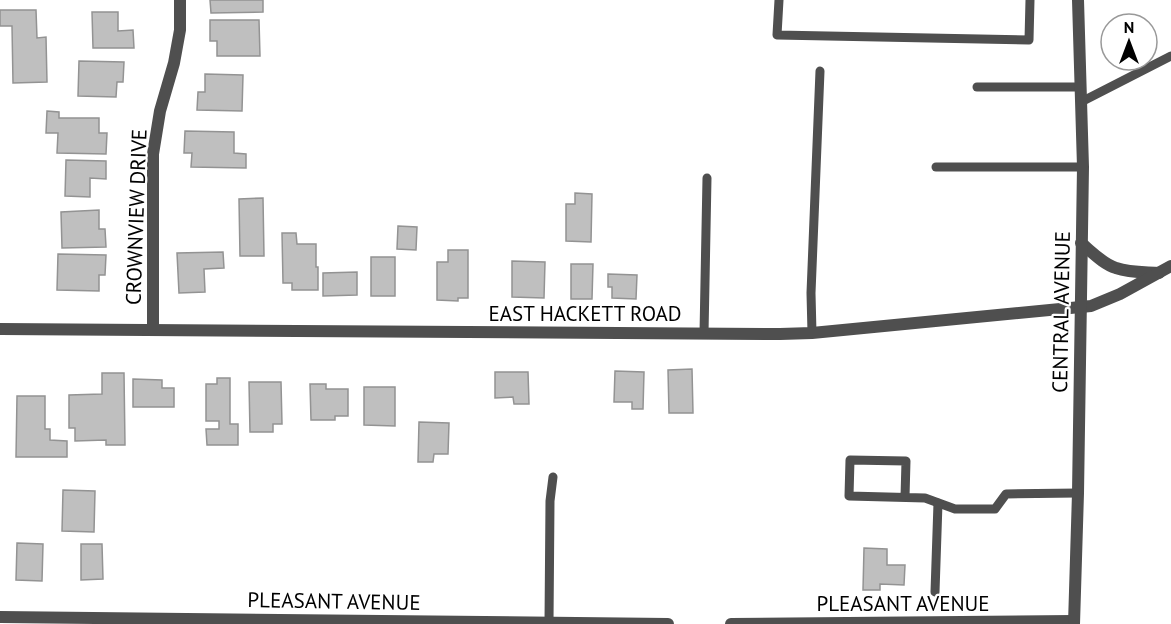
<svg xmlns="http://www.w3.org/2000/svg" width="1171" height="624" font-family="'PT Sans',sans-serif">
<rect width="100%" height="100%" fill="#fff"/>
<g fill="#bfbfbf" stroke="#939393" stroke-width="1.5">
<polygon points="210,0 263,0 263,12 211,13"/>
<polygon points="0,10 36,10 37,38 46,37 47,82 13,83 12,26 0,26"/>
<polygon points="92,12 118,12 118,31 133,30 134,48 93,48"/>
<polygon points="210,20 259,20 260,56 217,56 217,41 210,41"/>
<polygon points="79,61 124,62 123,82 117,82 116,97 78,96"/>
<polygon points="205,74 243,75 242,111 197,110 198,92 205,92"/>
<polygon points="47,111 59,112 59,118 99,118 99,133 107,133 106,154 57,153 58,133 46,133"/>
<polygon points="185,131 234,132 234,153 246,154 246,168 191,167 192,153 184,153"/>
<polygon points="66,160 106,161 106,179 90,178 90,197 65,196"/>
<polygon points="575,193 592,194 591,242 566,241 566,204 575,204"/>
<polygon points="263,198 264,256 240,256 239,199"/>
<polygon points="99,210 99,229 105,229 106,247 62,248 61,212"/>
<polygon points="398,226 417,227 416,250 397,249"/>
<polygon points="282,233 296,233 297,244 316,244 316,267 318,267 318,290 292,290 292,283 283,283"/>
<polygon points="448,250 468,250 468,298 458,298 458,301 437,300 437,262 448,262"/>
<polygon points="223,252 224,268 204,269 205,292 179,293 177,253"/>
<polygon points="58,254 106,255 105,275 99,275 99,291 57,290"/>
<rect x="371" y="257" width="24" height="39"/>
<polygon points="512,261 545,262 544,298 512,297"/>
<polygon points="571,264 593,264 592,299 571,299"/>
<polygon points="357,272 357,295 323,296 323,273"/>
<polygon points="608,274 637,275 636,299 612,298 612,287 608,287"/>
<polygon points="692,369 693,413 669,413 668,370"/>
<polygon points="615,371 644,372 643,409 632,409 632,402 614,402"/>
<polygon points="495,372 528,372 529,404 514,404 513,397 495,398"/>
<polygon points="102,373 124,373 125,445 106,445 106,440 75,441 75,428 69,428 69,395 102,394"/>
<polygon points="217,378 230,378 230,424 238,424 238,445 207,445 206,429 219,429 219,421 206,421 206,384 217,384"/>
<polygon points="133,379 162,380 162,388 174,388 174,407 133,407"/>
<polygon points="249,382 281,382 282,424 273,424 273,432 250,432"/>
<polygon points="310,384 326,384 326,389 348,389 348,416 335,416 335,420 311,420"/>
<polygon points="364,387 395,387 395,426 364,425"/>
<polygon points="17,396 45,396 45,429 50,429 50,440 67,441 67,457 16,457"/>
<polygon points="419,422 449,423 448,454 434,454 433,462 418,462"/>
<polygon points="63,490 95,491 94,532 62,531"/>
<polygon points="17,543 43,544 42,581 16,580"/>
<polygon points="81,544 102,544 103,579 81,580"/>
<polygon points="864,548 887,549 887,565 905,565 904,585 880,584 880,590 863,590"/>
</g>
<g fill="none" stroke-linecap="round" stroke-linejoin="round">
<g stroke="#4f4f4f" stroke-width="9">
<polyline points="779,0 777,35 1029,40 1030,0"/>
<polyline points="977,87 1081,87"/>
<polyline points="1081,102 1171,56"/>
<polyline points="936,167 1083,167"/>
<polyline points="812,333 811,293 820,71"/>
<polyline points="704,334 707,178"/>
<polyline points="905,497 906,461 850,460 849,496 925,498 955,509 995,509 1006,494 1078,493"/>
<polyline points="935,592 938,503"/>
<polyline points="549,623 550,501 553,477"/>
</g>
<g stroke="#4f4f4f" stroke-width="12">
<path d="M1081,243C1092,252 1103,264 1116,268C1130,273 1145,272 1159,273"/>
<polyline points="0,329 780,334 812,333 1091,306 1120,294 1171,266"/>
<polyline points="153,329 153,154 160,111 174,63 180,30 180,0"/>
<polyline points="0,617 668,624"/>
<polyline points="731,624 1074,621"/>
</g>
<polyline stroke="#4f4f4f" stroke-width="12" points="1074,624 1078,493 1083,167 1078,0"/>
</g>
<g text-anchor="middle" dominant-baseline="central" stroke-width="4.5" stroke-linejoin="round" paint-order="stroke">
<g font-size="21" fill="#000" stroke="#fff">
<text transform="translate(136 217) rotate(-88)">CROWNVIEW DRIVE</text>
<text transform="translate(1061 312) rotate(-89)">CENTRAL AVENUE</text>
<text x="585" y="313">EAST HACKETT ROAD</text>
<text transform="translate(334 601) rotate(1)">PLEASANT AVENUE</text>
<text x="903" y="603">PLEASANT AVENUE</text>
</g>
</g>
<g transform="translate(1129 42)"><circle r="28" fill="#ffffff" stroke="#999999" stroke-width="1.5"/>
<path d="M0-4.5L10 22L0 15L-10 22Z" fill="#000000"/>
<text y="-9" font-size="16" font-weight="bold" text-anchor="middle" fill="#000000">N</text>
</g>
</svg>
